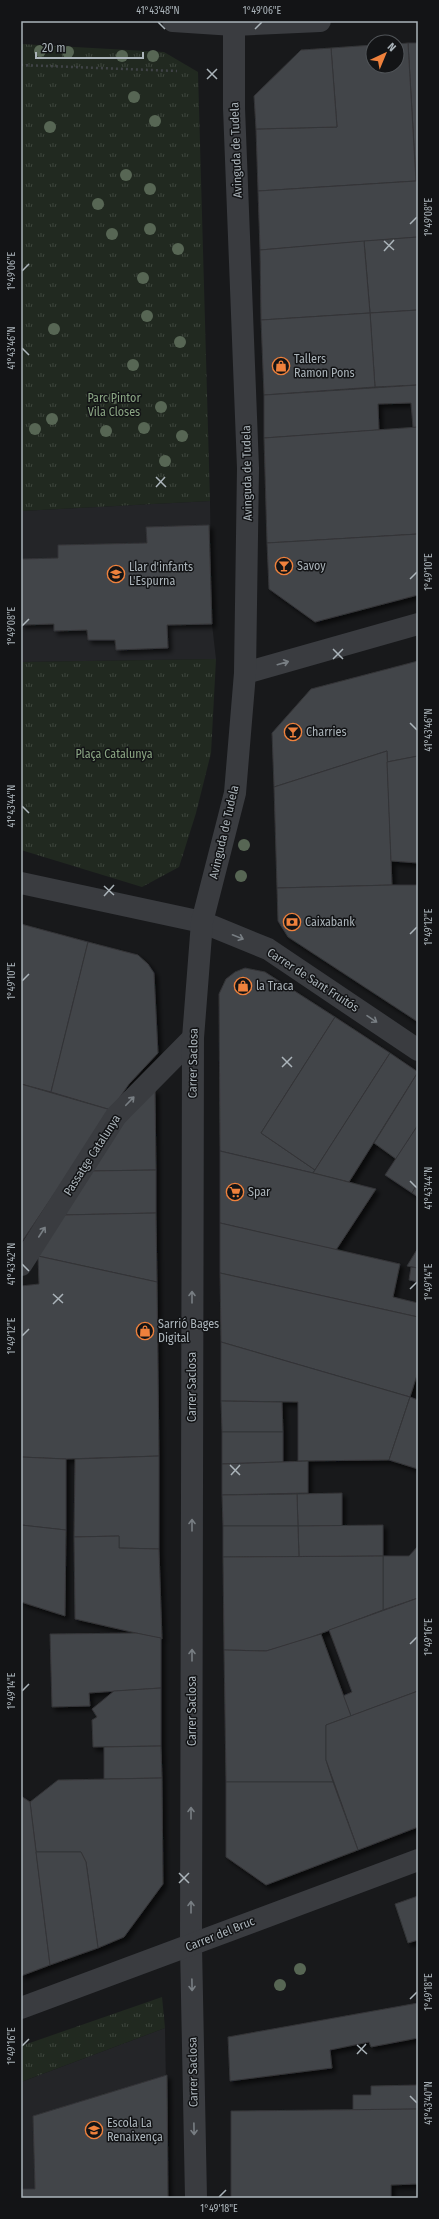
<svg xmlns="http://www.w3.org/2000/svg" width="439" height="2219" font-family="'Fira Sans Condensed',sans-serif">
<defs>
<pattern id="park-tufts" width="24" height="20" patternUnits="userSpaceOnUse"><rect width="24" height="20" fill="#212920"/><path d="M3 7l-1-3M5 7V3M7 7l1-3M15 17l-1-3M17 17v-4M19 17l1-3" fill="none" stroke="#3f463e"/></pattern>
<filter id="shadow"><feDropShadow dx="3.5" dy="3.5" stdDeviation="2" flood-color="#0009"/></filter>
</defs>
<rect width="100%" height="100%" fill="#18191b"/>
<g fill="#242528">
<polygon points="210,501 212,624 216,659 21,662 21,511"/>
<polygon points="165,2028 168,2198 21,2198 21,2082"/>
</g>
<g fill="url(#park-tufts)">
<polygon points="21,44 164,52 198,72 210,501 21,511"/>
<polygon points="216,659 211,753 196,813 179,867 142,887 21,850 21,662"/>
<polygon points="162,1997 165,2028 21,2082 21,2046"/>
</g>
<g fill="#434448" stroke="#333437" filter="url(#shadow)">
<polygon points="408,43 418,43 418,181 416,181"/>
<polygon points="408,43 416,181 258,191 256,129 337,127 331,48 373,45 373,66 397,66 397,44"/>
<polygon points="331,48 337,127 256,129 254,96 301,50"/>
<polygon points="416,181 418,181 418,237 260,250 258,191"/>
<polygon points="418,237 418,310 370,313 364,241"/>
<polygon points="364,241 370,313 261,320 260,250"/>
<polygon points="418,310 418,385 375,387 370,313"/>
<polygon points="370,313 375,387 264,395 261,320"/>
<polygon points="418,385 418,427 413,428 411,403 378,404 379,430 264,438 264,395"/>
<polygon points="418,427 418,534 267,543 264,438"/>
<polygon points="209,525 212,624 167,625 168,648 116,650 115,640 88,640 87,630 54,631 54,624 21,625 21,559 58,558 58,545 147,543 146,527"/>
<polygon points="418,534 418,595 315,622 269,589 267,543"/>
<polygon points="418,661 418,756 387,762 387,751 274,787 272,733 311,689"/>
<polygon points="387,751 392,885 277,888 274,787"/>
<polygon points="418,756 418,863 391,861 387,762"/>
<polygon points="392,885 418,885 418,1022 288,937 278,921 277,888"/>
<polygon points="21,924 88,942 51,1092 21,1084"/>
<polygon points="88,942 138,955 148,964 154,973 158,1053 129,1084 111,1110 51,1092"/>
<polygon points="245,968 265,972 335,1017 261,1133 315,1170 313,1173 220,1151 219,994 226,979 235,972"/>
<polygon points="335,1017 390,1053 315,1170 261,1133"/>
<polygon points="390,1053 418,1072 349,1182 313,1173"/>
<polygon points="418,1072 418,1125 396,1159 374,1143"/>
<polygon points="21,1084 111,1110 21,1243"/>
<polygon points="147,1090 155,1090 156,1170 88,1171"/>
<polygon points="418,1125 418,1183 412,1193 385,1175"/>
<polygon points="220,1151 313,1173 376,1189 336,1250 220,1223"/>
<polygon points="156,1170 156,1213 61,1215 88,1171"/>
<polygon points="418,1183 418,1197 412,1193"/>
<polygon points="156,1213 157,1282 38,1256 61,1215"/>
<polygon points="220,1223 400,1264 393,1297 418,1303 418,1317 220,1273"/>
<polygon points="418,1248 418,1268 407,1266"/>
<polygon points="38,1256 157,1282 159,1456 66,1459 21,1457 21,1286 39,1284"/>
<polygon points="411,1267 418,1268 418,1282 409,1280"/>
<polygon points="220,1273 418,1317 418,1372 410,1397 221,1342"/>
<polygon points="221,1342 410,1397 389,1460 298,1461 298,1402 221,1401"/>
<polygon points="410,1397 418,1400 418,1469 389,1460"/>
<polygon points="221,1401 282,1402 283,1432 222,1432"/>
<polygon points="222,1432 283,1432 283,1462 222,1464"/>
<polygon points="159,1456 159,1549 119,1548 119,1536 74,1537 75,1459"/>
<polygon points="21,1457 66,1459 66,1530 21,1525"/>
<polygon points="308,1461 308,1493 222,1495 222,1464"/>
<polygon points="342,1493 342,1526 298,1526 297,1494"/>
<polygon points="297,1494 298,1526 223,1526 222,1495"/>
<polygon points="21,1525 66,1530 65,1616 21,1602"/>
<polygon points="383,1525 383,1556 299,1557 298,1526"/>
<polygon points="223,1526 298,1526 299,1557 223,1557"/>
<polygon points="119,1536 119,1548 159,1549 162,1639 75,1619 74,1537"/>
<polygon points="418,1546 418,1598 383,1610 383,1556 409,1556"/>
<polygon points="383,1556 383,1610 296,1643 266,1651 224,1650 223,1557"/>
<polygon points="418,1598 418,1691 351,1716 343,1696 352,1692 329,1630"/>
<polygon points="136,1633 161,1638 161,1688 89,1693 90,1706 52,1707 50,1634"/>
<polygon points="321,1634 351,1716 326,1725 326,1760 333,1782 226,1782 224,1650 266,1651"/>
<polygon points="161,1688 161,1746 93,1747 92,1720 97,1717 92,1709 114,1691"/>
<polygon points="418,1691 418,1827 358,1850 326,1760 326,1725"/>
<polygon points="161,1746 162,1778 104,1779 104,1747"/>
<polygon points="162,1778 163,1884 124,1937 98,1948 86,1862 81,1852 36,1852 30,1802 58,1780"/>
<polygon points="226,1782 333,1782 358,1850 266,1885 226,1857"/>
<polygon points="21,1796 30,1802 50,1965 21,1976"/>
<polygon points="36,1852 81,1852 86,1862 98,1948 50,1965"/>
<polygon points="418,1896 418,1940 408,1943 395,1904"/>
<polygon points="418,2003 418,2038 371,2047 369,2042 330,2050 332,2068 230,2081 228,2037"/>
<polygon points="167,2075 168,2198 21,2198 21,2189 35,2189 33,2116"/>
<polygon points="418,2085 418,2109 353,2110 353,2095 371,2095 371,2086"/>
<polygon points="418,2109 418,2184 391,2185 391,2197 418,2198 231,2198 231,2111"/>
</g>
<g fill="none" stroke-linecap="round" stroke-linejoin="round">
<polyline stroke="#404347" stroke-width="2.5" stroke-dasharray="2 3" stroke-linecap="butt" points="21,65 177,71"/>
<g stroke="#3a3c40" stroke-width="22">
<polyline points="173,21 234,25 320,21"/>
<polyline points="245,673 418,624"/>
<polyline points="21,883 202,922 268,949 418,1050"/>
<polyline points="21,1265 116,1116 193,1038"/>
<polyline points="196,2198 191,1946 193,1038 202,922 235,793 245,673 248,468 234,108 234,21"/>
</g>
<polyline stroke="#3a3c40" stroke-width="22" points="21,2008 418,1860"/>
</g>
<g fill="#576654">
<circle cx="40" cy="51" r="6"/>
<circle cx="68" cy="52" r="6"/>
<circle cx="122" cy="56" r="6"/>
<circle cx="153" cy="56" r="6"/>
<circle cx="134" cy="97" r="6"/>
<circle cx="155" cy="121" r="6"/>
<circle cx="50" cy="127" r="6"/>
<circle cx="126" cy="175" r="6"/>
<circle cx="150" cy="189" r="6"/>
<circle cx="98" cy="204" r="6"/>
<circle cx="150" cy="229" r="6"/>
<circle cx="112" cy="234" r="6"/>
<circle cx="178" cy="249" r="6"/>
<circle cx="143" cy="278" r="6"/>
<circle cx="147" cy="316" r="6"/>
<circle cx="54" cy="329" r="6"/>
<circle cx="180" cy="342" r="6"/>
<circle cx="133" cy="365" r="6"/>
<circle cx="114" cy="398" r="6"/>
<circle cx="161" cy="407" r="6"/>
<circle cx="52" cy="419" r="6"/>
<circle cx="144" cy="428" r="6"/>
<circle cx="35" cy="429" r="6"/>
<circle cx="106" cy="431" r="6"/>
<circle cx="182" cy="436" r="6"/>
<circle cx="165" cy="461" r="6"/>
<circle cx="244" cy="845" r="6"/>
<circle cx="241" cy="876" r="6"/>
<circle cx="300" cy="1969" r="6"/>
<circle cx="280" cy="1985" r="6"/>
</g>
<defs><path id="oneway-shaft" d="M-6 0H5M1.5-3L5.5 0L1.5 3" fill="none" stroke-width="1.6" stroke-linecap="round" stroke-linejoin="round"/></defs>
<g stroke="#787e83">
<use href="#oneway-shaft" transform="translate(283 663) rotate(-16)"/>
<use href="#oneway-shaft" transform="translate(238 937) rotate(22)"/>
<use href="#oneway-shaft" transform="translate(372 1019) rotate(34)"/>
<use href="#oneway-shaft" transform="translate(130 1101) rotate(-46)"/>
<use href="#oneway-shaft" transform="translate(42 1232) rotate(-57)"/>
<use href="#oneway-shaft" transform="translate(192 1297) rotate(-90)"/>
<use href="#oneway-shaft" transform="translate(192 1525) rotate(-90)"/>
<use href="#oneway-shaft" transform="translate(192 1655) rotate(-90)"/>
<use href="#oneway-shaft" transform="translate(191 1813) rotate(-90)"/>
<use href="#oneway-shaft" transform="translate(191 1907) rotate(-90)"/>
<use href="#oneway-shaft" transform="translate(192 1985) rotate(89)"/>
<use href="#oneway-shaft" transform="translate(194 2129) rotate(89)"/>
</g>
<path fill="none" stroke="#abb4ba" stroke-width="1.5" d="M158,22L165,29M255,29L262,22M207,69L217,79M207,79L217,69M410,224L417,217M384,241L394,250M384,251L394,240M22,271L29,264M22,348L29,355M156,477L166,487M156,487L165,477M410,579L417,572M22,626L29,619M333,649L343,659M333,659L343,649M410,723L417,730M22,806L29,813M104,886L114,895M104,896L114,885M410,934L417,927M22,981L29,974M282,1057L292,1067M282,1067L292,1057M410,1181L417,1188M22,1264L29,1271M410,1289L417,1282M53,1294L63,1303M53,1304L63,1294M22,1336L29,1329M230,1465L240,1475M231,1475L240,1465M410,1644L417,1637M22,1691L29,1684M179,1873L189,1883M179,1883L189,1873M410,1999L417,1992M357,2045L367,2054M22,2046L29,2039M357,2054L366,2044M410,2096L417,2103M219,2197L226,2190"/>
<defs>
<symbol id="shop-ring" viewBox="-11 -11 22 22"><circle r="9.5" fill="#131416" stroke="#ef813c" stroke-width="1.5"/><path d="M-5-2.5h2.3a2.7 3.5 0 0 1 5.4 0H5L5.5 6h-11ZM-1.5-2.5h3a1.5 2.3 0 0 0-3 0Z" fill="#ef813c"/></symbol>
<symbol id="bar-ring" viewBox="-11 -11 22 22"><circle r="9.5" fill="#131416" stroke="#ef813c" stroke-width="1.5"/><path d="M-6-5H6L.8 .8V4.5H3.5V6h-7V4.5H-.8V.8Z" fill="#ef813c"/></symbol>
<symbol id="school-ring" viewBox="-11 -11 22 22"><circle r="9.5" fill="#131416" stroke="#ef813c" stroke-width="1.5"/><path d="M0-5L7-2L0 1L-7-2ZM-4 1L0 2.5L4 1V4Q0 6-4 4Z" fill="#ef813c"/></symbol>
<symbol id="bank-ring" viewBox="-11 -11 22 22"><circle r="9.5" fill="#131416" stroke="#ef813c" stroke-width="1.5"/><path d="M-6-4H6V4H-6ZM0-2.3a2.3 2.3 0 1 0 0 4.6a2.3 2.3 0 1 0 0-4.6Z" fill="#ef813c"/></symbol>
<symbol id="supermarket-ring" viewBox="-11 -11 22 22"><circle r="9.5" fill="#131416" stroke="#ef813c" stroke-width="1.5"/><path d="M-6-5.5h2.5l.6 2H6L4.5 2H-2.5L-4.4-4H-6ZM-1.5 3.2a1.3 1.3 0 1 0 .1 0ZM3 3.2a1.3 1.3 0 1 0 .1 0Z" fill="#ef813c"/></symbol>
</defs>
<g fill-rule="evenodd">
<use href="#shop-ring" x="271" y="356" width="20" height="20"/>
<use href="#bar-ring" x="274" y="556" width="20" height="20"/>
<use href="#school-ring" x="106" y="564" width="20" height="20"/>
<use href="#bar-ring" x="283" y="722" width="20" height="20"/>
<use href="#bank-ring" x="282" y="912" width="20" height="20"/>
<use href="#shop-ring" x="233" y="976" width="20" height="20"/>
<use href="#supermarket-ring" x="225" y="1182" width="20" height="20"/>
<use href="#shop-ring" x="135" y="1321" width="20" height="20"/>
<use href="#school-ring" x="84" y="2120" width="20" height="20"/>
</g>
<g text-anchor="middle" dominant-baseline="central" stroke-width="3" stroke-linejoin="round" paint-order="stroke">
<g font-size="12" fill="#abb4ba" stroke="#131416">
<text transform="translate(236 150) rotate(-92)">Avinguda de Tudela</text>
<text transform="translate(247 473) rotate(-91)">Avinguda de Tudela</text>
<text transform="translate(224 832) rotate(-77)">Avinguda de Tudela</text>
<text transform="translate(313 980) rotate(33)">Carrer de Sant Fruitós</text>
<text transform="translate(193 1063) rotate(-89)">Carrer Saclosa</text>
<text transform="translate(92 1155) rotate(-57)">Passatge Catalunya</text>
<text transform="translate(192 1387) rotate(-90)">Carrer Saclosa</text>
<text transform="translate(192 1711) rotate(-90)">Carrer Saclosa</text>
<text transform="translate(220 1934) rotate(-22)">Carrer del Bruc</text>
<text transform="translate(193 2072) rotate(-91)">Carrer Saclosa</text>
</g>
<g font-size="12" fill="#abb4ba" stroke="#131416" text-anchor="start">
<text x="294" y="359">Tallers<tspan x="294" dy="14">Ramon Pons</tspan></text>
<text x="297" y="566">Savoy</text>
<text x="129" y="567">Llar d'infants<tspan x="129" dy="14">L'Espurna</tspan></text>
<text x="306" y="732">Charries</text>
<text x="305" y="922">Caixabank</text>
<text x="256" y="986">la Traca</text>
<text x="248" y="1192">Spar</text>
<text x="158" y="1324">Sarrió Bages<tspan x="158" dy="14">Digital</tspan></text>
<text x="107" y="2123">Escola La<tspan x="107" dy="14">Renaixença</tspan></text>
</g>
<g font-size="12" fill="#8aa583" stroke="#131416">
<text x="114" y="398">Parc Pintor<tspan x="114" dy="14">Vila Closes</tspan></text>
<text x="114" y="754">Plaça Catalunya</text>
</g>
</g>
<rect width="439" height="2219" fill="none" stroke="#131416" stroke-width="44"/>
<g transform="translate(385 54) rotate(44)"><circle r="19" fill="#131416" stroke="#505458"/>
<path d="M0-3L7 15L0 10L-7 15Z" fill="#ef813c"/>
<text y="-6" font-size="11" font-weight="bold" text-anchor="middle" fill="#abb4ba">N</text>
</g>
<path d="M36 52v6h107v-6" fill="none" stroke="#abb4ba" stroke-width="2"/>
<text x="42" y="52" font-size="12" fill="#abb4ba" stroke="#131416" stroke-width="3" paint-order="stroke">20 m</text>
<rect x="22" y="22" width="395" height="2175" fill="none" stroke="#abb4ba" stroke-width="1.5"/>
<g font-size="10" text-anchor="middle" fill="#abb4ba">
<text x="158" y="14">41°43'48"N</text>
<text x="262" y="14">1°49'06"E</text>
<text transform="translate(428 217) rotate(-90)" y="4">1°49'08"E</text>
<text transform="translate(11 271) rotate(-90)" y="4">1°49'06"E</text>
<text transform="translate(11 348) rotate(-90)" y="4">41°43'46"N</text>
<text transform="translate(428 572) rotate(-90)" y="4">1°49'10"E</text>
<text transform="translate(11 626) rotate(-90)" y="4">1°49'08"E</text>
<text transform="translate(428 730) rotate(-90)" y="4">41°43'46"N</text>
<text transform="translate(11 806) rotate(-90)" y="4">41°43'44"N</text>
<text transform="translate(428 927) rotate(-90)" y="4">1°49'12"E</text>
<text transform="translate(11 981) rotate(-90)" y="4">1°49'10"E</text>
<text transform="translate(428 1188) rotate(-90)" y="4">41°43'44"N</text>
<text transform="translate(11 1264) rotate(-90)" y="4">41°43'42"N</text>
<text transform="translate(428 1282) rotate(-90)" y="4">1°49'14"E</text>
<text transform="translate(11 1336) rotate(-90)" y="4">1°49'12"E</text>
<text transform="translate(428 1637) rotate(-90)" y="4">1°49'16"E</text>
<text transform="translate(11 1691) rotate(-90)" y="4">1°49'14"E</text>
<text transform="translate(428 1992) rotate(-90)" y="4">1°49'18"E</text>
<text transform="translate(11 2046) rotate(-90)" y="4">1°49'16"E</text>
<text transform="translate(428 2103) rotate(-90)" y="4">41°43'40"N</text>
<text x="219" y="2212">1°49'18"E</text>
</g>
</svg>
